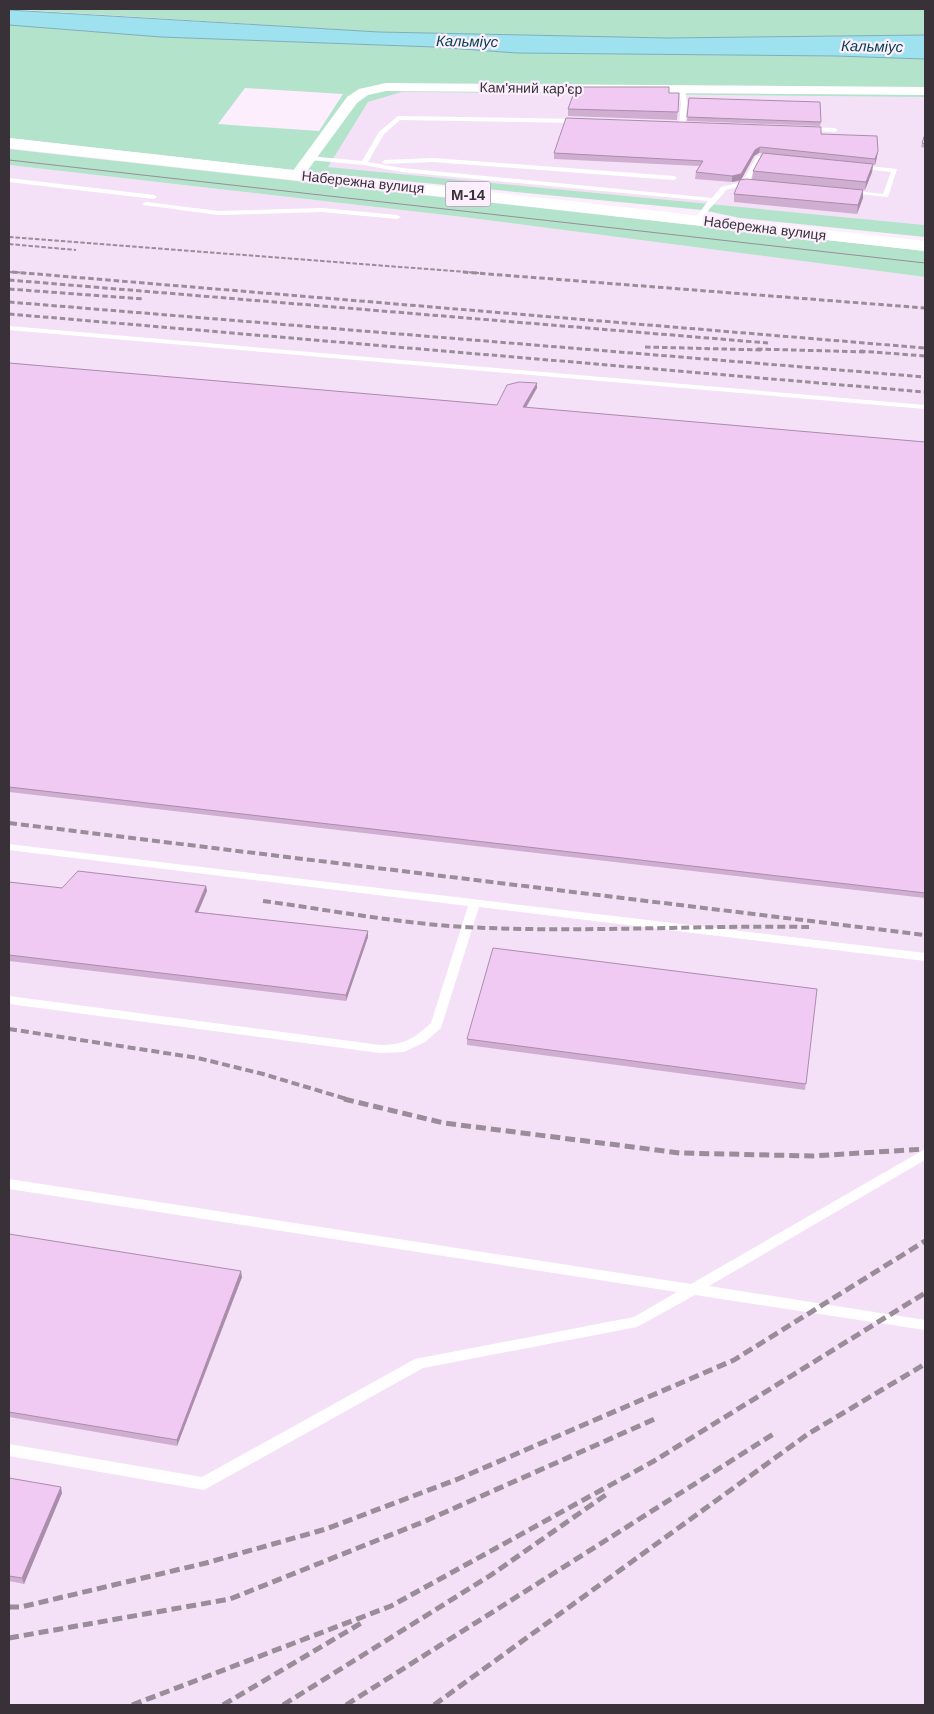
<svg xmlns="http://www.w3.org/2000/svg" width="934" height="1714" font-family="Arial,sans-serif">
<rect width="100%" height="100%" fill="#fdeefe"/>
<g fill="#f5e1f7">
<polygon points="402,92 925,97 925,225 327,168 368,102"/>
<polygon points="9,165 463,217 925,277 925,1705 9,1705"/>
</g>
<g fill="#b4e3cc" fill-rule="evenodd">
<polygon points="9,9 925,9 925,35 668,38 379,32"/>
<path d="M9,25L161,37L434,47L517,53L836,56L925,59V97L402,92L368,102L328,167L925,225V237L740,218L702,210L300,171L9,138ZM245,88L343,94L319,131L218,124Z"/>
<polygon points="9,149 925,251 925,277 463,217 9,165"/>
</g>
<polygon fill="#9ee2f0" stroke="#7fadb9" points="9,10 379,32 668,38 925,35 925,59 836,56 517,53 434,47 161,37 9,25"/>
<g fill="none" stroke-linecap="round" stroke-linejoin="round">
<g fill="#fff" fill-rule="evenodd">
<polygon points="682,87 685,89 687,104 685,125 682,127 679,125 681,104 679,89"/>
<path d="M398,116L579,119L582,121L579,123L400,120L384,134L368,162L402,168L712,198L721,187L742,182L757,156L776,157L779,159L776,161L761,159L749,181L755,183V185H745L726,190C718,201 708,208 701,222H698L694,220L708,201L402,172L364,165L309,160L306,158L309,156L362,161L379,132Z"/>
<polygon points="807,127 835,128 838,130 835,132 805,130 804,129"/>
<polygon points="433,158 674,176 677,178 674,180 433,162 385,164 382,162 385,160"/>
<polygon points="859,165 897,169 888,197 847,193 846,192 849,190 883,194 891,172 857,168 856,167"/>
<polygon points="9,178 154,195 157,197 154,199 9,182"/>
<polygon points="146,202 218,211 322,208 397,215 401,217 397,219 322,212 218,215 144,205 142,204"/>
<polygon points="9,326 925,405 925,409 9,330"/>
<path d="M9,844L925,953V961L479,907L441,1028L425,1042L404,1052L380,1053L9,1004V996L380,1045C405,1045 413,1039 431,1023L468,906L9,850Z"/>
<polygon points="925,1149 925,1160 709,1286 925,1320 925,1330 695,1295 637,1327 423,1368 204,1490 9,1456 9,1444 202,1477 415,1359 634,1317 677,1292 9,1189 9,1179 691,1284"/>
</g>
<polygon fill="#fff" fill-rule="evenodd" points="386,83 925,87 925,95 386,91 368,95 357,103 302,178 292,178 290,175 347,97 359,89"/>
<polygon fill="#fff" fill-rule="evenodd" points="9,138 925,241 925,251 9,148"/>
<polyline stroke="#988d98" stroke-width="1" points="9,160 925,263"/>
<g stroke="#988d98" stroke-width="2" stroke-dasharray="4.5 2" stroke-linecap="butt">
<polyline points="9,237 479,273"/>
<polyline points="9,244 76,250"/>
<polyline points="9,272 27,273"/>
</g>
<g stroke="#988d98" stroke-width="3" stroke-dasharray="5.5 3" stroke-linecap="butt">
<polyline points="12,272 925,348"/>
<polyline points="463,272 925,308"/>
<polyline points="9,280 768,343"/>
<polyline points="9,289 144,299"/>
<polyline points="9,302 925,377"/>
<polyline points="9,314 925,392"/>
<polyline points="645,347 763,350"/>
<polyline points="757,349 867,352"/>
<polyline points="860,351 925,356"/>
</g>
<g stroke="#988d98" stroke-width="4" stroke-dasharray="8 4" stroke-linecap="butt">
<polyline points="9,823 925,935"/>
<path d="M263,901C330,910 397,923 465,927C580,933 695,925 809,927"/>
<polyline points="9,1029 198,1058 263,1074 350,1100"/>
</g>
<g stroke="#988d98" stroke-width="5" stroke-dasharray="10 5" stroke-linecap="butt">
<polyline points="344,1099 444,1123 680,1153 813,1156 925,1149"/>
<polyline points="9,1607 21,1607 206,1563 326,1529 458,1479 734,1360 925,1241"/>
<polyline points="9,1638 230,1599 423,1522 657,1418"/>
<polyline points="132,1705 391,1606 654,1461 925,1293"/>
<polyline points="223,1705 363,1622"/>
<polyline points="283,1705 491,1575 607,1494"/>
<polyline points="346,1705 775,1433"/>
<polyline points="434,1705 808,1434 925,1364"/>
</g>
</g>
<g fill="#cfaed2" fill-rule="evenodd">
<polygon points="679,93 677,120 568,116 568,109"/>
<polygon points="689,98 821,122 820,126 687,121"/>
<path d="M821,134L877,157L875,165H873L872,172L865,190H863V198L857,214L734,202V194L740,181L732,182L695,179L696,172L699,166L554,159V153ZM759,153H762L753,171L752,179L741,180L754,156Z"/>
<polygon points="925,134 925,148 921,147 922,143"/>
<polygon points="9,363 497,405 537,388 526,408 925,442 925,898 9,792"/>
<polygon points="9,882 62,888 206,886 207,891 198,912 368,931 368,937 346,1001 9,961"/>
<polygon points="817,989 805,1090 467,1045 467,1039"/>
<polygon points="9,1234 242,1277 177,1446 9,1417"/>
<polygon points="9,1478 62,1493 24,1584 9,1581"/>
</g>
<g fill="#a98dab">
<polygon points="760,147 759,153 754,156 741,180 732,182 732,176 755,150"/>
<polygon points="878,151 877,157 875,165 875,159"/>
<polygon points="873,164 872,172 865,190 866,182"/>
<polygon points="863,190 863,198 857,214 858,205"/>
<polygon points="537,383 537,388 523,412 523,407"/>
<polygon points="206,886 207,891 196,917 195,912"/>
<polygon points="368,931 368,937 346,1001 346,995"/>
<polygon points="241,1271 242,1277 177,1446 177,1440"/>
<polygon points="61,1487 62,1493 24,1584 22,1578"/>
</g>
<g fill="#f1caf4" stroke="#a98dab">
<polygon points="576,87 669,87 669,93 679,93 678,112 568,109"/>
<polygon points="689,98 820,102 821,122 687,117"/>
<polygon points="566,118 821,127 821,134 877,136 878,151 875,159 760,147 755,150 741,174 732,176 696,172 703,161 554,153"/>
<polygon points="925,134 925,144 922,143"/>
<polygon points="763,153 873,164 866,182 753,171"/>
<polygon points="746,179 863,190 858,205 734,194 740,180"/>
<polygon points="9,363 497,405 507,385 519,382 537,383 523,407 925,442 925,893 9,787"/>
<polygon points="78,871 206,886 195,912 368,931 346,995 9,955 9,882 62,888"/>
<polygon points="493,948 817,989 806,1084 467,1039"/>
<polygon points="9,1234 241,1271 177,1440 9,1412"/>
<polygon points="9,1478 61,1487 22,1578 9,1576"/>
</g>
<g text-anchor="middle" dominant-baseline="central" stroke-width="4.5" stroke-linejoin="round" paint-order="stroke">
<g font-size="14" fill="#383238" stroke="#fdeefe">
<text transform="translate(531 88) rotate(1)">Кам'яний кар'єр</text>
<text transform="translate(363 182) rotate(6)">Набережна вулиця</text>
<text transform="translate(765 228) rotate(7)">Набережна вулиця</text>
</g>
<g font-size="15" font-style="italic" fill="#02434e" stroke="#fdeefe">
<text transform="translate(467 41) rotate(1)">Кальміус</text>
<text transform="translate(872 46) rotate(1)">Кальміус</text>
</g>
<rect fill="#fdeefe" stroke="#736a73" stroke-width="1" x="445.5" y="181.5" width="45" height="25" rx="4"/>
<g font-size="15" font-weight="bold" fill="#383238">
<text x="468" y="194">М-14</text>
</g>
</g>
<rect width="934" height="1714" fill="none" stroke="#383238" stroke-width="20"/>
</svg>
